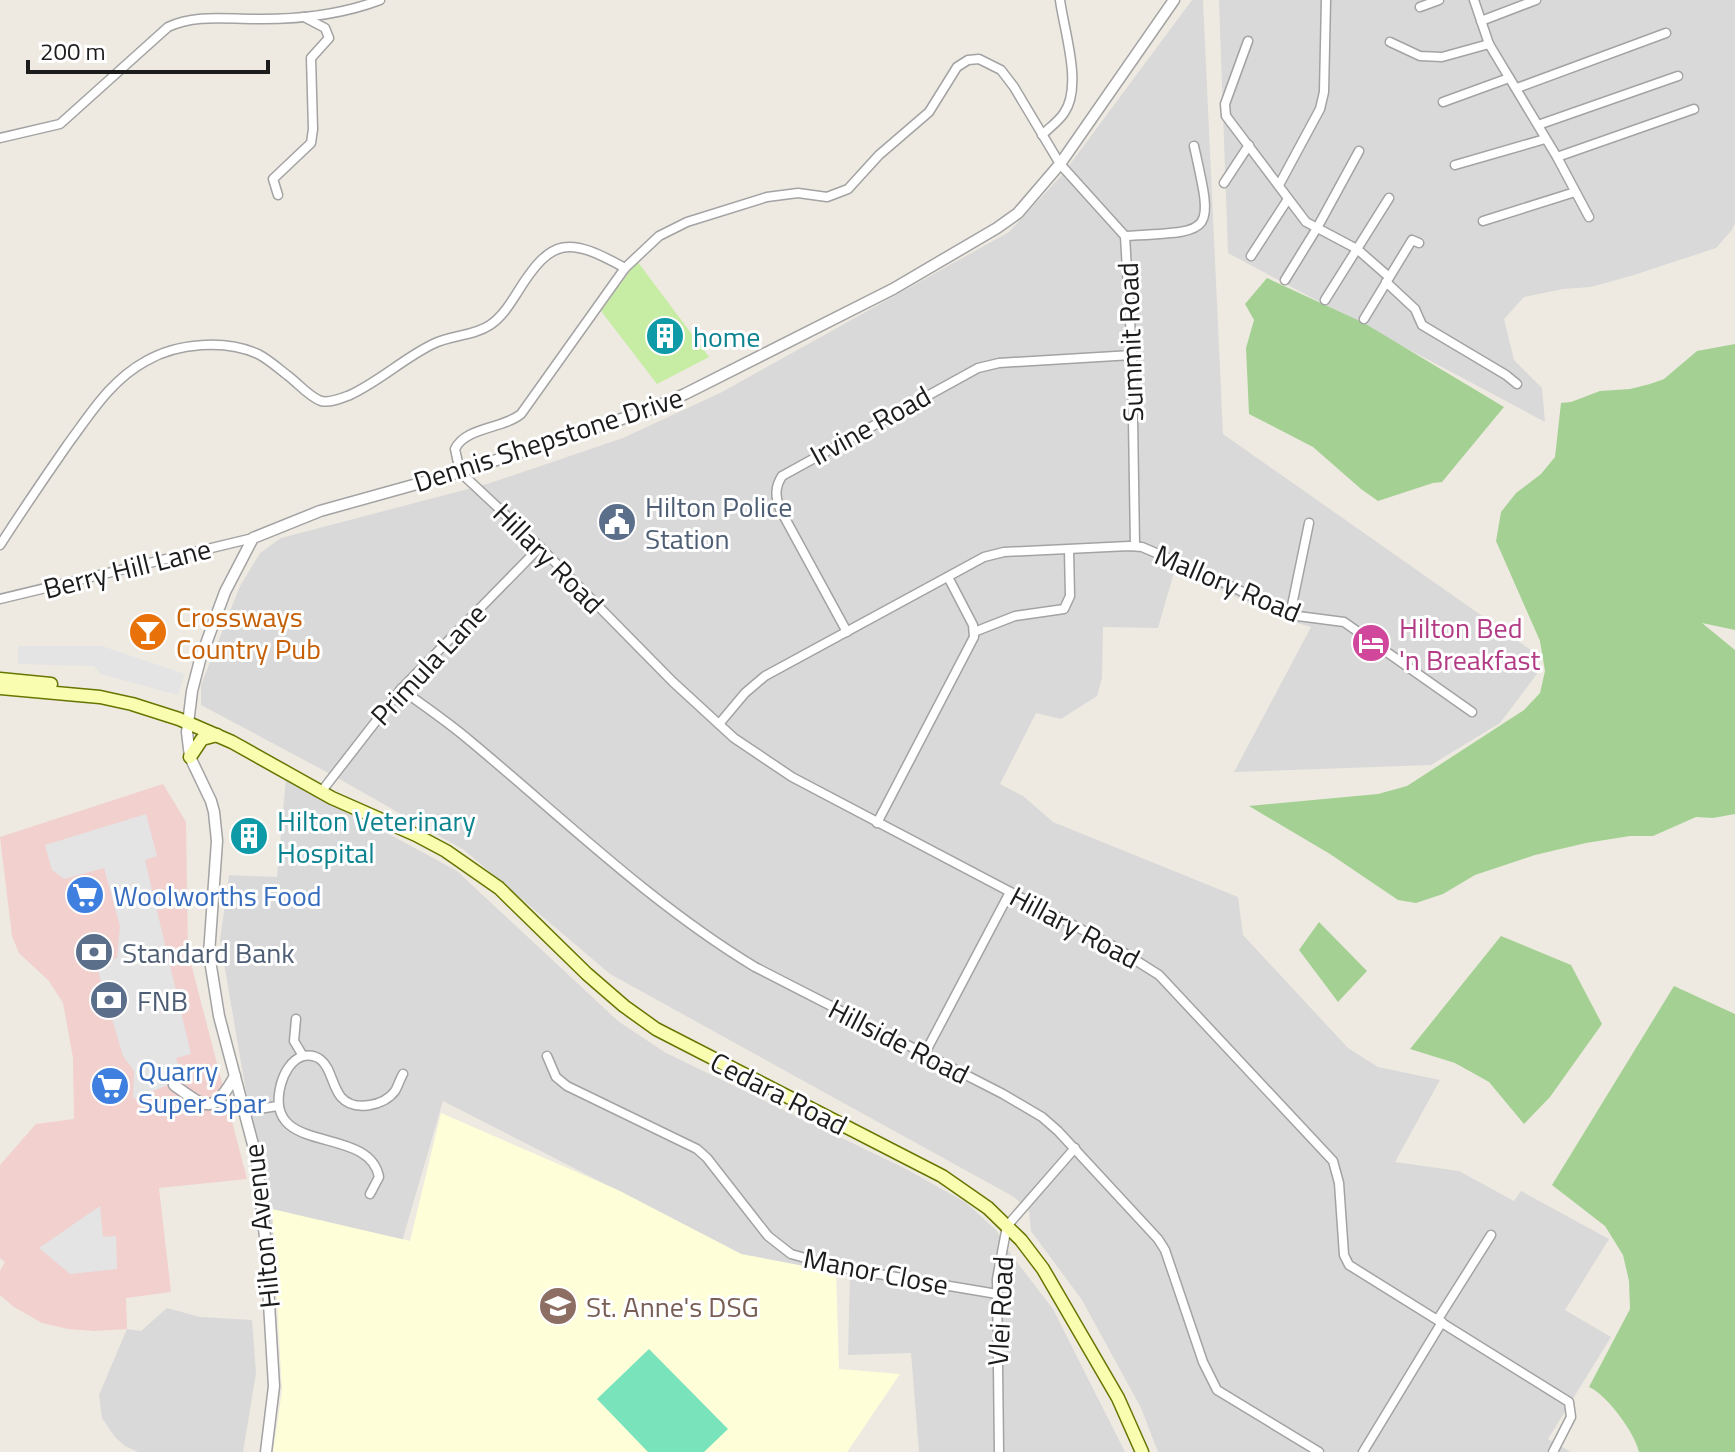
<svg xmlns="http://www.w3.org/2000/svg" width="1735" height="1452" font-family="'Titillium Web',sans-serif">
<rect width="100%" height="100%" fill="#eeeae1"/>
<g fill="#dad9d9">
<polygon points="1192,0 1203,0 1223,434 1535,653 1537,674 1500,723 1431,765 1234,772 1311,627 1287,620 1175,569 1158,628 1103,627 1102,678 1097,696 1061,719 1036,713 1000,784 1023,796 1053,822 1238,897 1243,935 1348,1048 1378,1067 1440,1080 1395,1162 1459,1171 1514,1201 1521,1191 1609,1239 1565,1310 1611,1337 1548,1439 1571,1452 1158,1452 1141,1408 1082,1300 1031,1231 1029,1211 1014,1197 610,974 464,850 336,777 201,705 201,685 240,586 260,553 281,538 487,484 623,438 722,392 1009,232 1062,175"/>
<polygon points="1219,0 1735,0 1735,223 1732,230 1716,248 1634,275 1591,287 1563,289 1524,297 1504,319 1514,360 1542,388 1545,422 1228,253"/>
<polygon points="286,778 457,871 618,1021 666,1053 906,1169 965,1202 996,1230 1010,1253 1053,1309 1125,1452 919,1452 911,1353 848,1355 850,1274 751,1259 443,1101 380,1317 271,1238 220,940 229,875 277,877"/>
<polygon points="167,1308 200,1317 252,1320 256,1373 243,1452 138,1452 125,1446 115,1437 102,1418 99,1395 127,1329 141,1331"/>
</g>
<polygon fill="#f1d0ce" points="163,784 186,822 188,952 247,1179 159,1188 171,1292 126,1298 127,1329 95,1331 68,1329 42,1323 14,1307 0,1295 0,1271 5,1262 0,1258 0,1165 36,1124 74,1119 73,1058 63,1003 49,981 19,953 12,936 0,837"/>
<polygon fill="#feffd9" points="441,1113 618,1190 741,1254 836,1272 839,1369 900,1374 847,1452 273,1452 282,1391 272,1209 410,1241"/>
<polygon fill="#c6eda3" points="637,261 709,357 657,384 601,311"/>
<g fill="#a4d193">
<polygon points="1267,278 1364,323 1504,407 1442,482 1433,483 1378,501 1361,489 1313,447 1249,414 1246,348 1254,320 1245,304"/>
<polygon points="1735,344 1735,630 1702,623 1735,650 1735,814 1713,818 1696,817 1653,836 1630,836 1586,843 1535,855 1475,875 1443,894 1416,903 1398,900 1330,854 1249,806 1378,794 1407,786 1524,710 1540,693 1545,671 1540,641 1496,541 1501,512 1516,493 1541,474 1555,457 1561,403 1571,402 1600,391 1630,389 1650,384 1664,379 1697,351"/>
<polygon points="1319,922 1367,971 1338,1002 1299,950"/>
<polygon points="1501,936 1571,965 1602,1024 1550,1097 1524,1124 1489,1082 1455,1063 1410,1049"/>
<path d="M1674,986L1735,1014V1452H1639C1635,1433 1607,1395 1589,1387L1630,1309L1629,1281L1623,1255L1605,1226L1552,1185Z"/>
</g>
<polygon fill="#79e3bc" points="649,1349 728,1429 704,1452 648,1452 597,1399"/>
<g fill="#e4e4e4">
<polygon points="18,646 102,646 185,674 178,695 101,674 94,666 18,664"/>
<polygon points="146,814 157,856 145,860 191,1054 176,1058 183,1079 133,1099 134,1071 123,1056 96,964 117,958 120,926 104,868 64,879 52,870 45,845"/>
<polygon points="100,1206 103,1237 116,1236 117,1269 70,1274 39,1248"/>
</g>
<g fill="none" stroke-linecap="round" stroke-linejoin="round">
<defs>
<g id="minor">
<polyline points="1474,0 1489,44 1557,157 1589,217"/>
<polyline points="1420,7 1439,0"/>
<polyline points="1481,21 1536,0"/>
<polyline points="1248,41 1225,104 1226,116 1306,222 1357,249 1389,277"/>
<polyline points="1390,42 1420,56 1442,57 1489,44"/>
<polyline points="1517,88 1666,33"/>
<polyline points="1443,102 1509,78"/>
<polyline points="1538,125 1678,76"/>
<path d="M1042,135C1049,128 1059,121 1064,113C1083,86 1064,31 1060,0"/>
<path d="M0,138L60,124L168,27C197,13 231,20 262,19C302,19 343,14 380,0"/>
<polyline points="1557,157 1694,109"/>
<polyline points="1455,165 1545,139"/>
<polyline points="1224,183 1249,145"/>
<polyline points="1279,185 1320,109 1324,92 1326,0"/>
<polyline points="278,195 273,179 311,143 313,129 311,58 329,38 325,28 304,17"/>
<polyline points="1483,221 1575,192"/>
<path d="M1125,236C1215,231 1214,236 1194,146"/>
<polyline points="1251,256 1288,199"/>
<polyline points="1285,280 1317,228 1359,151"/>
<polyline points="1386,282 1415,309 1422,325 1506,375 1517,384"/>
<polyline points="1325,300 1389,198"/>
<polyline points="1364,319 1412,240 1419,243"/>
<path d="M0,545C22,511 45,477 68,444C91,413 111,380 146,361C177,343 225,339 258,354C268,359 278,368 287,375C298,383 309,397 321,401C331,403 342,398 350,395C380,381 404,358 433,344C451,335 474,336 490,325C502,317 510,304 517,293C552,236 569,237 625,268"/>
<path d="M1135,546L1132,355L1125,236L1060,164L1014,87L1001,70L979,59L968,60L957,67L929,112L879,155L848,189L827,197L798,193L767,197L687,222L659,236L625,268L521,414C503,429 465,427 455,449L460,472L540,547L673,682L734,738L792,777L1113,946L1159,975L1333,1161L1339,1183L1344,1255L1349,1265L1569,1402L1571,1417L1553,1452"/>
<polyline points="0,599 253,538"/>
<polyline points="1290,615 1309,523"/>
<path d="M847,632L780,509C775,496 775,487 782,476L978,368L999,363L1132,355"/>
<polyline points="974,632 1015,616 1064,609 1070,596 1069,550"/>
<path d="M401,689C424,706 448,722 469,740C563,818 651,904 755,967L1003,1094L1042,1117L1058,1131L1158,1239L1165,1250L1203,1362L1217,1390L1319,1452"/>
<polyline points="719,724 745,693 765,676 984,557 1004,552 1129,546 1142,547 1210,576 1290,615 1344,622 1472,712"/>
<polyline points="321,792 401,689 540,547"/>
<polyline points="877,823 974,637 973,625 948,577"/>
<polyline points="296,1019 294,1041 303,1056"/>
<polyline points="924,1055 1010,892"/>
<polyline points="547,1056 556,1077 567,1086 697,1149 707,1158 768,1236 791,1254 837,1267 997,1294"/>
<polyline points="245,1111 278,1106"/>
<path d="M370,1194L379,1177C369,1123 261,1158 281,1084C284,1073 291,1060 303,1056C309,1055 316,1056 321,1060C331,1068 332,1086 341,1097C354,1112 384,1106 395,1091C398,1086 400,1079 403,1074"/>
<polyline points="1438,1319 1491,1235"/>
<polyline points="999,1452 997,1279 1007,1226 1075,1148"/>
<polyline points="1363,1452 1442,1322"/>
</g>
<g id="tertiary">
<path d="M174,1085C207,1109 213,1115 235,1076"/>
<polyline points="266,1452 274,1386 265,1237 256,1156 219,1016 209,954 217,841 214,812 211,801 190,757 187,732 192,691 200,660 225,592 253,538 320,511 460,472 646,411 685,394 893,289 997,228 1018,213 1060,164 1174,0"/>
</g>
<g id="secondary">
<polyline points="0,679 51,684"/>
<polyline points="0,688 100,697 132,704 179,719 232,742 332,798 416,835 446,851 499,888 587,974 624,1006 656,1029 942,1176 988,1208 1021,1240 1043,1269 1118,1398 1142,1452"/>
<polyline points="190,757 202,739 217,735"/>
</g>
</defs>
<use href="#minor" stroke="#a3a3a3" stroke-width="11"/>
<use href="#tertiary" stroke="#a3a3a3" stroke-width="13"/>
<use href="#secondary" stroke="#677600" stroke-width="15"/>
<use href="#minor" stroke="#fff" stroke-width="8"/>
<use href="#tertiary" stroke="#fff" stroke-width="10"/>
<use href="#secondary" stroke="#f8fdb0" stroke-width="12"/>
</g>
<defs>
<symbol id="building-disc" viewBox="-11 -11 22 22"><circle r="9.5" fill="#0f9aa8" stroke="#fff"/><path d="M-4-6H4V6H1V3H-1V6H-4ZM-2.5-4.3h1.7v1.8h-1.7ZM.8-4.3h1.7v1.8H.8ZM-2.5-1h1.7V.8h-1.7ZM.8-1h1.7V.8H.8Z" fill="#fff"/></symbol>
<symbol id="civic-disc" viewBox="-11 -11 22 22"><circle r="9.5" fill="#5c6f8a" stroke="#fff"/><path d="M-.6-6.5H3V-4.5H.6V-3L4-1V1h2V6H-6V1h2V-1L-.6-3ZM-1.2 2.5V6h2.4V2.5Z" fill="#fff"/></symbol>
<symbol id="bar-disc" viewBox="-11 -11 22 22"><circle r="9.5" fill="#e8710a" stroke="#fff"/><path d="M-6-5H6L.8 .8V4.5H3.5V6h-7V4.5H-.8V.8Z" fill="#fff"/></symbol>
<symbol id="hotel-disc" viewBox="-11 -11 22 22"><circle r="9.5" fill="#d1479c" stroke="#fff"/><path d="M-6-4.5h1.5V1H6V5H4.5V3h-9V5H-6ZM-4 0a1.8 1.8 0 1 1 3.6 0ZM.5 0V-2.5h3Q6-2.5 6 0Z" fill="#fff"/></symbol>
<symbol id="supermarket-disc" viewBox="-11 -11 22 22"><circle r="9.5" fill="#3f7fe0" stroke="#fff"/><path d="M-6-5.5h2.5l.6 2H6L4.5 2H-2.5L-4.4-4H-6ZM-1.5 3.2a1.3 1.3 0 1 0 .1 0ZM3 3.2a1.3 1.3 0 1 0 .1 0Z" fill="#fff"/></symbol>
<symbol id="bank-disc" viewBox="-11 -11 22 22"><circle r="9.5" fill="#5c6f8a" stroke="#fff"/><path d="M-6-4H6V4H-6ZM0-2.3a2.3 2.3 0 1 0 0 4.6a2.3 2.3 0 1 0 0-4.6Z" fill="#fff"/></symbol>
<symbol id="school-disc" viewBox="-11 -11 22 22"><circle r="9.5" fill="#8d6e63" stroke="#fff"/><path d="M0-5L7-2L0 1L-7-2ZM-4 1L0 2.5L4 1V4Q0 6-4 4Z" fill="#fff"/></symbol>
</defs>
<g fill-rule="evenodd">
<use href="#building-disc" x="643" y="314" width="44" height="44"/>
<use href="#civic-disc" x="595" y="500" width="44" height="44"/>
<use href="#bar-disc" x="126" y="610" width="44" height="44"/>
<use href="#hotel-disc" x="1349" y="621" width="44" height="44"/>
<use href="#building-disc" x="227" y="814" width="44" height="44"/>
<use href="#supermarket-disc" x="63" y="873" width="44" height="44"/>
<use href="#bank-disc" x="72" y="930" width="44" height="44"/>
<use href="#bank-disc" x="87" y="978" width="44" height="44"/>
<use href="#supermarket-disc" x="88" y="1064" width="44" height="44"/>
<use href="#school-disc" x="536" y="1284" width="44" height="44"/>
</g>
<g text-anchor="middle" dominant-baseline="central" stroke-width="6" stroke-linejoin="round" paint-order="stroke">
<g font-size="28" fill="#0d838f" stroke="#fff" text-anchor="start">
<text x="693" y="336">home</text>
<text x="277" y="820">Hilton Veterinary<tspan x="277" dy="32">Hospital</tspan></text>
</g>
<g font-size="28" fill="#1c1c1c" stroke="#fff">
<text transform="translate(1130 342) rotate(-92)">Summit Road</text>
<text transform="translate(870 425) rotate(-29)">Irvine Road</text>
<text transform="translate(548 439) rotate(-18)">Dennis Shepstone Drive</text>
<text transform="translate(549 558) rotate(45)">Hillary Road</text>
<text transform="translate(127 568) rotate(-14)">Berry Hill Lane</text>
<text transform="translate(1228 583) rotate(23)">Mallory Road</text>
<text transform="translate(428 664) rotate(-47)">Primula Lane</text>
<text transform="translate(1075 927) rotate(28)">Hillary Road</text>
<text transform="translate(899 1041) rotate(27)">Hillside Road</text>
<text transform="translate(779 1093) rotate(27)">Cedara Road</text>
<text transform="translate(261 1226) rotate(-96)">Hilton Avenue</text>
<text transform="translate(876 1271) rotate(11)">Manor Close</text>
<text transform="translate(1000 1311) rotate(-87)">Vlei Road</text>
</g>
<g font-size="28" fill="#4e5e75" stroke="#fff" text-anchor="start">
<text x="645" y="506">Hilton Police<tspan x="645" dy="32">Station</tspan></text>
<text x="122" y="952">Standard Bank</text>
<text x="137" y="1000">FNB</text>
</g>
<g font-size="28" fill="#c56008" stroke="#fff" text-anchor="start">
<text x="176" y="616">Crossways<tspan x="176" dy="32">Country Pub</tspan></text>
</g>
<g font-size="28" fill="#b23c85" stroke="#fff" text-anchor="start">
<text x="1399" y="627">Hilton Bed<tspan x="1399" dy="32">'n Breakfast</tspan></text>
</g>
<g font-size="28" fill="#366cbe" stroke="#fff" text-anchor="start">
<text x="113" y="895">Woolworths Food</text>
<text x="138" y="1070">Quarry<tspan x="138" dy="32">Super Spar</tspan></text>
</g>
<g font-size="28" fill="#785e54" stroke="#fff" text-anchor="start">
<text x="586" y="1306">St. Anne's DSG</text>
</g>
</g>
<path d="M28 60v12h240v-12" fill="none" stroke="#1c1c1c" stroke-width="4"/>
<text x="40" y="60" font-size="24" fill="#1c1c1c" stroke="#ffffff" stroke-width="6" paint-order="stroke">200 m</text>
</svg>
